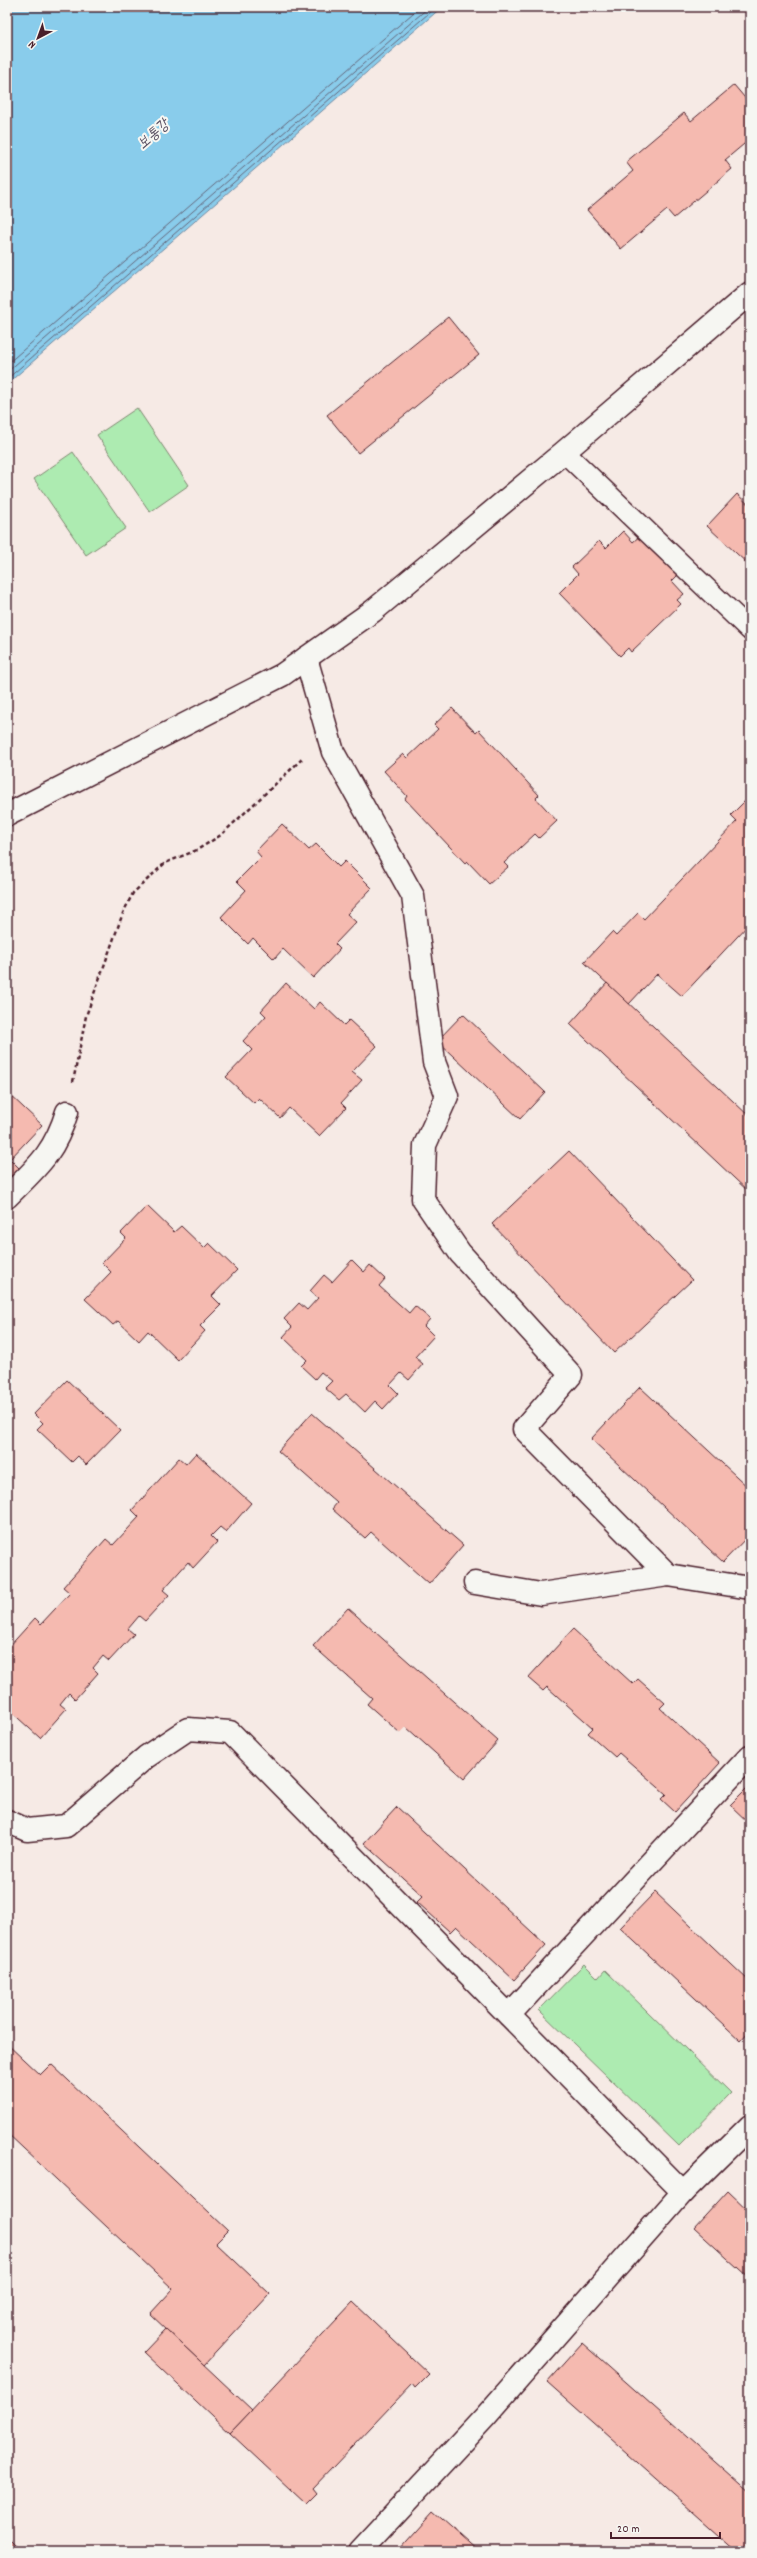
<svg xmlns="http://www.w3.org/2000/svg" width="757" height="2558" font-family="Dekko,'Poor Story',sans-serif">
<rect width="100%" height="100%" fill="#f6eae5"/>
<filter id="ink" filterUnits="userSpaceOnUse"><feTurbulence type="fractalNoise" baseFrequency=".025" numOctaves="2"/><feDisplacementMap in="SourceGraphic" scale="8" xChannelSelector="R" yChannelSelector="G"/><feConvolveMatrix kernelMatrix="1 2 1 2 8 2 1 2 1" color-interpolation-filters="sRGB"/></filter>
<g filter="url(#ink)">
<g fill="#adebb1" stroke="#7c856e">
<polygon points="137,408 189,485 150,512 97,435"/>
<polygon points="73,452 126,528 86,555 34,479"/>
<polygon points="584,1964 598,1978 605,1970 731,2093 679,2146 539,2010"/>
</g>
<polygon fill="#89cceb" stroke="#70879e" points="7,7 442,7 7,384"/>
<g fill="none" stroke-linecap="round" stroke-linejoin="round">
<g stroke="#636478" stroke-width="1">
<polyline points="7,364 420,7"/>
<polyline points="7,372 429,7"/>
<polyline points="7,379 436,7"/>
</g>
</g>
<g fill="#f5bab0" stroke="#4a1f2b">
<polygon points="734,85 750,104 750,139 725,160 732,169 674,218 667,210 621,249 587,210 633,171 626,162 684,113 691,121"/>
<polygon points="448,317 479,355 358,453 327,415"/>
<polygon points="737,494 750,506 750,566 707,526"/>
<polygon points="623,531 633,542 643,533 681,572 672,581 684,594 677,600 681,604 631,652 628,648 620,656 559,593 578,574 572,567 599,541 606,548"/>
<polygon points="452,708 476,733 479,730 539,795 536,798 557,821 539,838 535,834 504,863 508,867 489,884 467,861 465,863 405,799 407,796 384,771 403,754 407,758 438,729 434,725"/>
<polygon points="750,796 750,923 682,996 657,974 629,1004 584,962 612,932 616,936 638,913 644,919 737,821 731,815"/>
<polygon points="282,824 309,850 316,844 339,867 345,861 372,888 347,914 356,922 335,944 340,949 313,978 283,949 274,959 253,938 248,944 221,917 246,890 237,881 261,857 256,851"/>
<polygon points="286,983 314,1009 320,1002 344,1025 349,1020 377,1046 352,1072 362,1080 341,1103 346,1108 319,1136 289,1108 280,1118 259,1098 254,1103 226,1077 252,1050 243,1041 266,1016 261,1011"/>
<polygon points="607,983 750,1117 750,1193 570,1024"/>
<polygon points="463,1014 545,1092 520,1119 437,1041"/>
<polygon points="7,1092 42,1125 10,1159 21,1170 7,1185"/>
<polygon points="569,1151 692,1280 614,1353 492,1224"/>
<polygon points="147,1206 174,1232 181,1226 204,1248 209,1243 237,1270 212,1296 221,1305 200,1326 205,1331 178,1360 148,1331 139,1341 118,1321 113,1325 85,1299 111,1272 102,1263 126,1238 121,1233"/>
<polygon points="352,1260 364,1272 370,1265 385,1279 379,1286 409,1313 415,1306 430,1319 424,1326 434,1336 415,1357 423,1364 409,1380 401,1373 390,1385 398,1393 383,1409 375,1401 365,1412 346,1394 339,1400 325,1388 332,1381 321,1372 315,1379 301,1366 307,1360 283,1337 292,1327 284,1319 299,1303 307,1310 318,1298 310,1291 324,1275 332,1282"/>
<polygon points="67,1380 120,1430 86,1465 78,1456 72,1462 37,1429 43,1423 34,1414"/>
<polygon points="640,1387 750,1489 750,1534 723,1562 591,1439"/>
<polygon points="312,1413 463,1545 429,1584 371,1532 365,1538 332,1509 337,1503 278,1451"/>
<polygon points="196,1453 251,1503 226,1532 220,1527 211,1536 217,1542 193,1568 188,1562 163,1590 169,1595 145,1621 139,1616 128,1629 134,1634 109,1661 103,1656 93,1668 98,1673 75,1699 69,1693 60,1704 66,1709 40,1738 7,1708 7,1649 35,1618 41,1624 70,1593 63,1587 106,1539 113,1545 139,1517 132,1510 179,1458 186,1464"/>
<polygon points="348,1608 498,1741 464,1779 406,1727 400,1733 367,1704 372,1698 313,1646"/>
<polygon points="573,1629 633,1684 638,1679 665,1703 660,1708 720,1763 675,1812 661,1799 666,1794 619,1753 615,1757 588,1733 593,1728 547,1687 543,1691 528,1678"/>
<polygon points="750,1785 750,1824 730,1805"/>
<polygon points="397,1807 546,1945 514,1980 456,1926 450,1932 417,1902 423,1896 364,1843"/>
<polygon points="655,1892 750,1982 750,2031 741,2041 620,1928"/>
<polygon points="7,2044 40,2075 51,2064 228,2231 216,2243 270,2294 204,2365 150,2314 173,2289 7,2133"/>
<polygon points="728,2191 750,2212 750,2279 694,2228"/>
<polygon points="353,2302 429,2374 415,2388 412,2384 313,2488 317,2493 306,2504 230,2433"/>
<polygon points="166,2329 252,2410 230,2433 144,2352"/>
<polygon points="582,2343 750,2492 750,2551 737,2551 547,2382"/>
<polygon points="433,2511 478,2551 399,2549"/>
<polygon points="7,2538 20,2551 7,2551"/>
</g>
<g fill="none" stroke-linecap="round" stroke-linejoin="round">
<defs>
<polyline id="service" points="564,452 750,630"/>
<g id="minor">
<polyline points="306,658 333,752 413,896 434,1062 447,1096 425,1145 423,1199 460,1253 571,1375 524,1429 668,1575"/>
<path d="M7,1197C37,1167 54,1154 67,1112"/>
<polyline points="475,1583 541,1594 668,1575 750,1588"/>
<polyline points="7,1821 27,1830 66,1826 146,1757 188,1729 230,1732 683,2192"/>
<polyline points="509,2015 750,1756"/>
<polyline points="360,2551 485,2417 683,2192 750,2126"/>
</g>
<polyline id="tertiary" points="7,815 282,675 373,611 564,452 750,293"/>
</defs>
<use href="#service" stroke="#4a1f2b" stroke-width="23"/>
<use href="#minor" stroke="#4a1f2b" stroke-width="25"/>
<use href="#tertiary" stroke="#4a1f2b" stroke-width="25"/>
<polyline stroke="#4a1f2b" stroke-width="2.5" stroke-dasharray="4 3" stroke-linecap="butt" points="73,1082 86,1016 123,913 133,893 165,863 197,850 221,835 302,759"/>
<use href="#service" stroke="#f6f6f2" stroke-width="20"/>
<use href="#minor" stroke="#f6f6f2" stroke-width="22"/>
<use href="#tertiary" stroke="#f6f6f2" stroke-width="22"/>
</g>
</g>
<g text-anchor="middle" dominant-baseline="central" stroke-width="4" stroke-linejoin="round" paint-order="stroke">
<g font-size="15" font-style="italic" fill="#5d5365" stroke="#f6f6f2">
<text transform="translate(154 135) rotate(-41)">보통강</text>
</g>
</g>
<rect width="757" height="2558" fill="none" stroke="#f6f6f2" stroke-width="24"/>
<rect x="12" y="12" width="733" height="2534" fill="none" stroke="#4a1f2b" stroke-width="1.5" filter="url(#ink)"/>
<g transform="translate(38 38) rotate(221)" stroke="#f6f6f2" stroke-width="3" paint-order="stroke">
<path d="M0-3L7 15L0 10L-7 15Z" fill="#4a1f2b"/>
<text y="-6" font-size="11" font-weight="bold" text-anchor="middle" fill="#4a1f2b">N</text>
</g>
<path d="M611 2532v6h109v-6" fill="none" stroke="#4a1f2b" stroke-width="2"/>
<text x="617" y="2532" font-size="12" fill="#4a1f2b" stroke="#f6f6f2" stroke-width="3" paint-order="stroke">20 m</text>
</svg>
